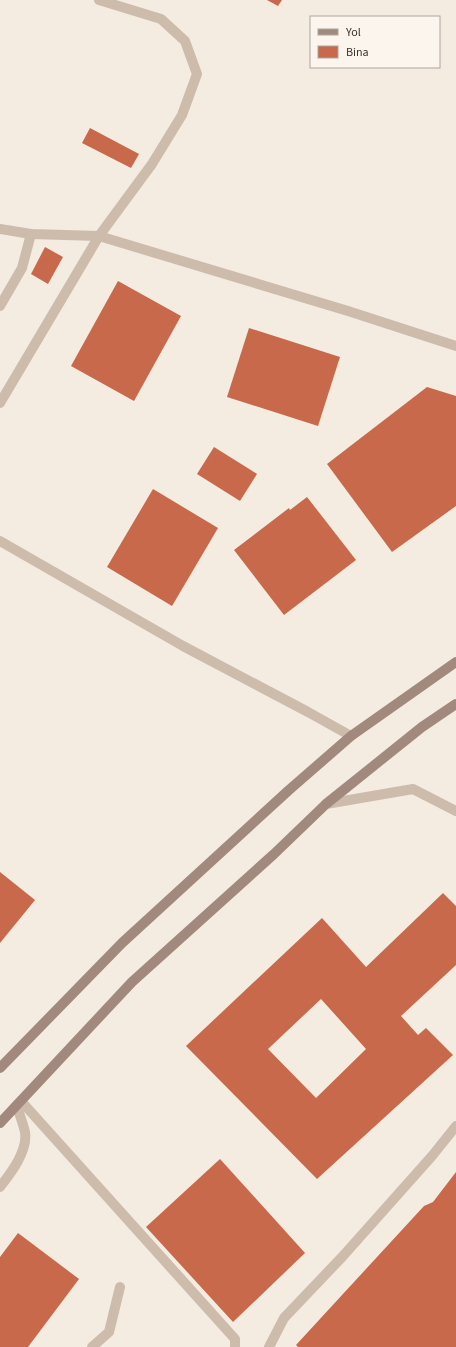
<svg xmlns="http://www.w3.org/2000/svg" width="456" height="1347" font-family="'Source Sans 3',sans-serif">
<rect width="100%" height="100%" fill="#f4ebe1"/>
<g fill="#c8694b" fill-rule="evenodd">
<polygon points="267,0 282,0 278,6"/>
<polygon points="90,128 139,154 131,168 82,143"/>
<polygon points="45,247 63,257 48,284 31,274"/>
<polygon points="118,281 181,316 134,401 71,366"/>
<polygon points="249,328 340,357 318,426 227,397"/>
<polygon points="427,387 456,396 456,506 392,552 327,464"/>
<polygon points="214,447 257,474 240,501 197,474"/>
<polygon points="153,489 218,528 172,606 107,567"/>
<polygon points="307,497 356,560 284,615 234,550 289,508 290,510"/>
<polygon points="0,872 35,900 0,943"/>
<path d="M443,893L456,906V965L401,1016L418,1035L426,1028L453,1055L317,1179L186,1046L322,918L366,967ZM321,999L366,1049L316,1098L268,1049Z"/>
<polygon points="220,1159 305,1253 233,1322 146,1227"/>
<polygon points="456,1172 456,1347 298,1347 296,1345 424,1206 433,1202"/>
<polygon points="18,1233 79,1279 28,1347 0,1347 0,1257"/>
</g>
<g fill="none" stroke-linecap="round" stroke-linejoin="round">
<g stroke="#cdbbac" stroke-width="10">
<polyline points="0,229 31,234 99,236 348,311 456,346"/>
<polyline points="0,306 22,268 31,234"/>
<polyline points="0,403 99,236 152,164 182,115 197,74 185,41 161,19 99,0"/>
<polyline points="0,541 183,646 308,712 351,736"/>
<polyline points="326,804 413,789 456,811"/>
<polyline points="21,1101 235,1339 235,1347"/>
<path d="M0,1187C11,1173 28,1151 25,1132C23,1123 19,1114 17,1105"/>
<polyline points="92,1347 109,1332 120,1287"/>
<polyline points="269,1347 284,1318 343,1256 432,1156 456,1126"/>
</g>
<g stroke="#a18a7d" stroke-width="10">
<polyline points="0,1068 122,943 289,790 351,736 456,662"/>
<polyline points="0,1123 132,982 274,854 326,804 422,727 456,704"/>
</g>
</g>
<rect x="310" y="16" width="130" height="52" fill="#fbf5ee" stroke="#aea6a0"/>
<rect x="318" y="29" width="20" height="6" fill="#a18a7d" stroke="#aea6a0"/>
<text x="346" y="36" font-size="12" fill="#3b302b">Yol</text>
<rect x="318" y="46" width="20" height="12" fill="#c8694b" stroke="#aea6a0"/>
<text x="346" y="56" font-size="12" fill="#3b302b">Bina</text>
</svg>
